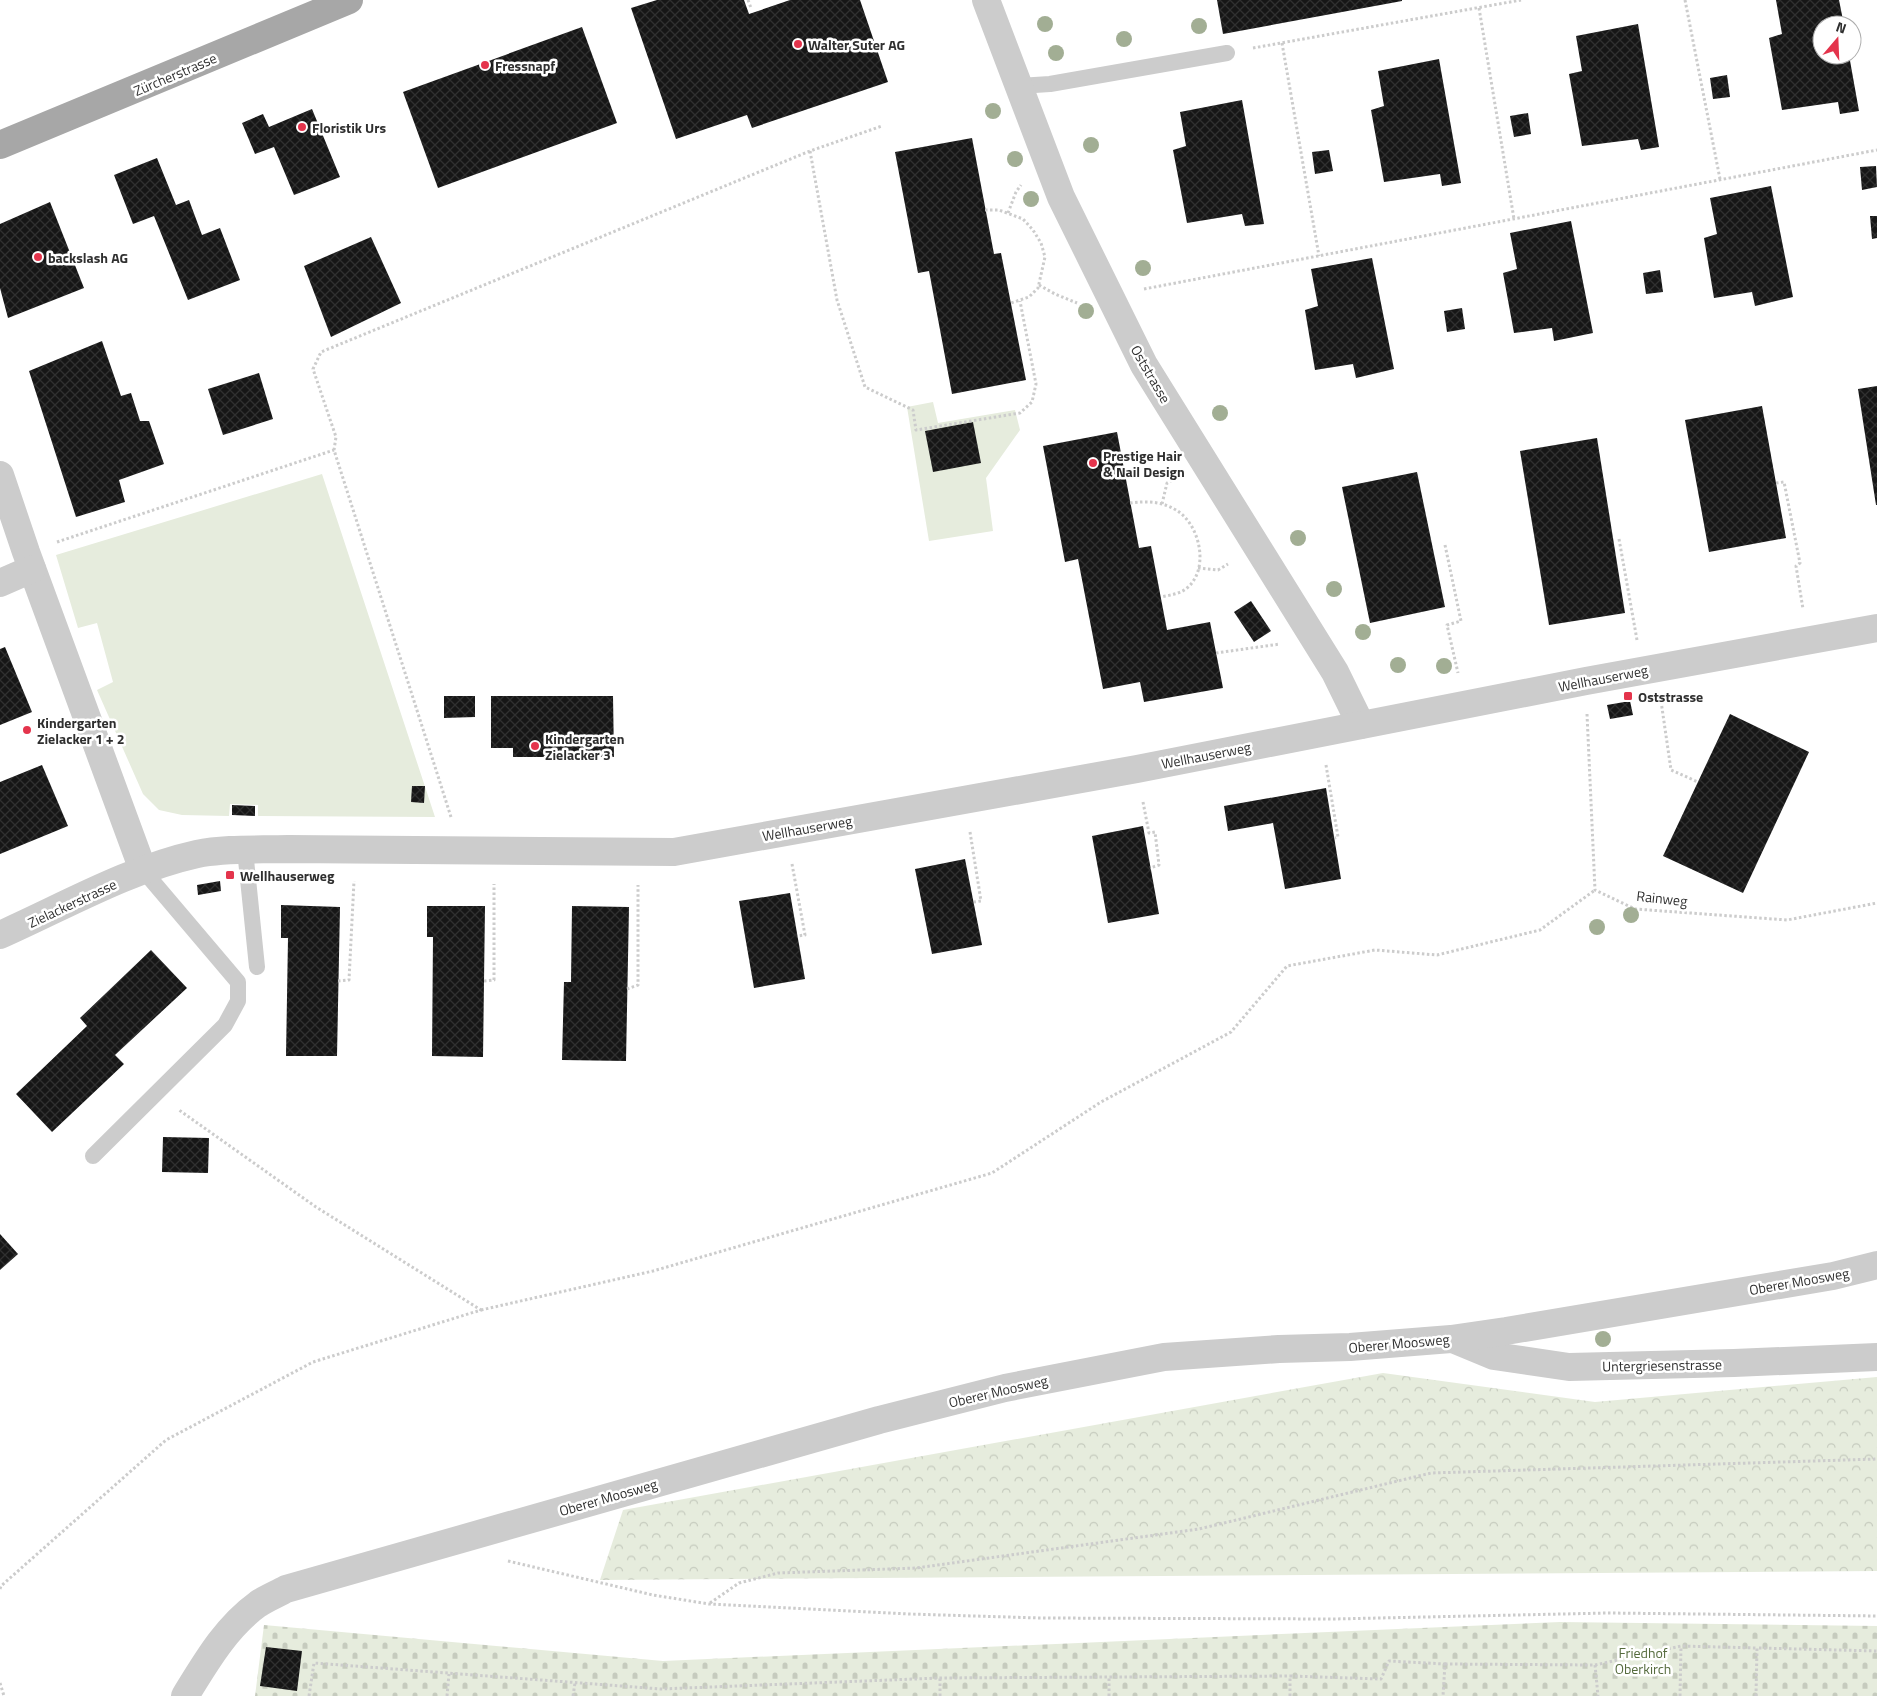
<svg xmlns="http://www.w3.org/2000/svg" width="1877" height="1696" font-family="'Titillium Web',sans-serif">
<defs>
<pattern id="forest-crowns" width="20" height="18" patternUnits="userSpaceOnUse" patternTransform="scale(1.25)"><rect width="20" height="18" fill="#e6ecdd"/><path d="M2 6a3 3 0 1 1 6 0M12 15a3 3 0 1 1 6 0" fill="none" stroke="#c6cbbe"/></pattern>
<pattern id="cemetery-stones" width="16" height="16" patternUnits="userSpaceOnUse" patternTransform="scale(1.25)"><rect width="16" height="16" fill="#e6ecdd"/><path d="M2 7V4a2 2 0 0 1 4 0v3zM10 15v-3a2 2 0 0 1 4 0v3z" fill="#c6cbbe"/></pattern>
<pattern id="building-cross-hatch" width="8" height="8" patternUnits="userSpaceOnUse" patternTransform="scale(1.25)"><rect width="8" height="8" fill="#161616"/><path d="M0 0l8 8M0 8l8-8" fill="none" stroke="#303030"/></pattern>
</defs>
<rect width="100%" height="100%" fill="#fff"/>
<g fill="#e6ecdd">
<polygon points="933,402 938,423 1015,410 1020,430 986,478 993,531 929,541 907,407"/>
<polygon points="322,474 435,817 258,816 258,805 230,804 229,816 182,815 159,810 143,794 97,690 113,682 97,623 78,628 56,555"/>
</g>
<polygon fill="url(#forest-crowns)" points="1383,1373 1595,1402 1877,1377 1877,1571 600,1580 623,1510"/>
<polygon fill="url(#cemetery-stones)" points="1560,1622 1877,1626 1877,1696 255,1696 264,1625 663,1661"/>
<g fill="url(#building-cross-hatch)">
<polygon points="657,0 744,0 749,14 790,0 860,0 888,82 752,128 747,115 676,139 631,8"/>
<polygon points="1217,0 1402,0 1402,1 1223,34"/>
<polygon points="1776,0 1839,0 1844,25 1822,25 1822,55 1849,55 1859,111 1840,114 1838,102 1782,110 1769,38 1782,34"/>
<polygon points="1638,24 1659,147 1641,150 1638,139 1582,146 1569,74 1582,71 1576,36"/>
<polygon points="582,27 617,123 438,188 403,92"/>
<polygon points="1439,59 1461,183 1442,186 1440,174 1384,182 1371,110 1384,106 1378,71"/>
<polygon points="1727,75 1730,97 1713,99 1710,78"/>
<polygon points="1242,100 1264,224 1245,226 1242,214 1187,223 1173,150 1186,146 1180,112"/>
<polygon points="312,109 340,177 294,195 274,147 255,154 242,123 263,114 269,127"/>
<polygon points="1528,113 1531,134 1514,137 1510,116"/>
<polygon points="972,138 994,254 1001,253 1026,380 952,394 929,271 918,273 895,152"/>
<polygon points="1329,150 1333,171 1315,174 1312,152"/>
<polygon points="157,158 176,205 189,200 202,235 220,228 240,280 188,300 154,216 133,224 114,175"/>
<polygon points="1876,166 1877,187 1862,190 1860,167"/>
<polygon points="1771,186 1793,297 1755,306 1752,292 1714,298 1704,238 1717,234 1710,198"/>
<polygon points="50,202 84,288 8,318 0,288 0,224"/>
<polygon points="1870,216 1877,216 1877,238 1872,239"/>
<polygon points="1571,221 1593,333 1554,341 1552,328 1514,333 1503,273 1517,269 1510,233"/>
<polygon points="371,237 401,303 331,337 304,266"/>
<polygon points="1372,258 1394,369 1356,378 1353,364 1315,370 1305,310 1318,306 1311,269"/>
<polygon points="1660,270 1663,292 1646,294 1643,273"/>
<polygon points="1462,308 1465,329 1447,332 1444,311"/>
<polygon points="102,341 121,396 131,393 140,421 149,421 164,464 119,480 125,502 76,517 29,371"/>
<polygon points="259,373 273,419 223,435 208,389"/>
<polygon points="1877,386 1877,505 1876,505 1858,389"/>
<polygon points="1762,406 1786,538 1709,552 1685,420"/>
<polygon points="973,422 981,463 933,472 925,431"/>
<polygon points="1117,432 1139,548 1151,546 1167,630 1210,622 1223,688 1144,702 1140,682 1103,689 1078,559 1065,562 1043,446"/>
<polygon points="1597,438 1625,613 1549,625 1520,451"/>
<polygon points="1417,472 1445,607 1370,623 1342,487"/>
<polygon points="1251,601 1271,631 1254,642 1234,612"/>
<polygon points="5,647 32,712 0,725 0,649"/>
<polygon points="444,696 475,696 475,717 444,718"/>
<polygon points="491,696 613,696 614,757 513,757 513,748 491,748"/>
<polygon points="1630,701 1633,715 1610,719 1607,705"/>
<polygon points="1730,714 1809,752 1743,893 1663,856"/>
<polygon points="42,765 68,826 0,854 0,782"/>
<polygon points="412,786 425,786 424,803 411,802"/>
<polygon points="1326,788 1341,879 1285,889 1273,823 1228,831 1224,806"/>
<polygon points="232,805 255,806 255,816 232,815"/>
<polygon points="1143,826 1159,914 1108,923 1092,836"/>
<polygon points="965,859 982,945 932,954 915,869"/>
<polygon points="220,881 221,891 198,895 197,885"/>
<polygon points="790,893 805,979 754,988 739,901"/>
<polygon points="281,905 340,907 337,1056 286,1056 288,938 281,938"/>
<polygon points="427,906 485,906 483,1057 432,1056 433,937 427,937"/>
<polygon points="572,906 629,907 626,1061 562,1060 564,982 571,982"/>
<polygon points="151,950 187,988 115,1055 124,1064 52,1132 16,1094 87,1026 80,1018"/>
<polygon points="163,1137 209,1138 208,1173 162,1172"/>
<polygon points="0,1234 18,1254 0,1270"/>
<polygon points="266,1647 302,1651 297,1691 260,1686"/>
</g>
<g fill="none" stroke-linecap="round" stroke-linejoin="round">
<g stroke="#ccc" stroke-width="3" stroke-dasharray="2.5 2.5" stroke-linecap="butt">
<polyline points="748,0 751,8"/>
<polyline points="1685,0 1720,179"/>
<polyline points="1479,8 1514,219"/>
<polyline points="1282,43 1319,256"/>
<polyline points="1253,48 1521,0"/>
<polyline points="810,151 837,300 865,387 913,410 916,430 1020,413 1032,402 1036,384 1020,301"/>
<polyline points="985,210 999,210 1023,219 1033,230 1041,243 1045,257 1038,288 1029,297 1011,303"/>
<polyline points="1008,213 1016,192 1021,185"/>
<polyline points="1039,285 1055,294 1077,303"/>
<polyline points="1144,289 1877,150"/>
<polyline points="1776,483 1784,482 1800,563 1796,566 1803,609"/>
<path d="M1130,503C1147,501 1161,501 1176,510C1200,524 1210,569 1187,588C1180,594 1170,595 1161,597"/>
<polyline points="1162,504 1167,483 1176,478"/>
<polyline points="1619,539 1637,640"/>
<polyline points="57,542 334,450"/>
<polyline points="1445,545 1461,621 1447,625 1458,673"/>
<polyline points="1198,568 1218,570 1228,564"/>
<polyline points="1216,653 1280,644"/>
<polyline points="1661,701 1671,770 1698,782"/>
<polyline points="1587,714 1595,890 1635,909 1787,920 1877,903"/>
<polyline points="1326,765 1338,837 1335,838"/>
<polyline points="1143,802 1149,833 1155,832 1159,865 1150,868"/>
<polyline points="451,817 334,450 336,437 313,369 321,352 810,151 882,126"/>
<polyline points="970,832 981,901 974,902"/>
<polyline points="792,864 805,935 797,936"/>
<polyline points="338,981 349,980 354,881"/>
<polyline points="484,981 494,980 494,884"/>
<polyline points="627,989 638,985 638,885"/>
<polyline points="481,1310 653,1271 992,1173 1101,1102 1231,1032 1287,966 1375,950 1437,955 1540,930 1595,890"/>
<polyline points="508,1561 653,1595 709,1604 909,1614 1040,1618 1334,1619 1608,1613 1877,1616"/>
<polyline points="0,1589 1,1586 166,1440 313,1362 481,1310 316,1207 179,1110"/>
<polyline points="710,1603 739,1583 778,1573 916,1568 1199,1529 1431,1473 1877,1459"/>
<polyline points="1445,1664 1595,1665 1681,1646 1757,1648"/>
<polyline points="1595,1665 1598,1696"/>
<polyline points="0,1683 4,1696"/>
<polyline points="309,1696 314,1663 661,1689 940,1678 1290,1676"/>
<polyline points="447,1696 449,1674"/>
<polyline points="573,1696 575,1683"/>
<polyline points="940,1696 940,1678"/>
<polyline points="1109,1696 1109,1676"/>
<polyline points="1290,1696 1290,1676 1381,1679 1389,1661 1445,1664 1443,1696"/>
<polyline points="1680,1696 1681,1646"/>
<polyline points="1756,1696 1757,1648 1877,1651"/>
</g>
<g stroke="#ccc" stroke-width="16">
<polyline points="1019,86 1050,84 1227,53"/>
<polyline points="245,850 257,967"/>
<polyline points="93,1156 225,1025 238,1001 238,982 143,870"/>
</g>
<g stroke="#ccc" stroke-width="28">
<polyline points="986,0 1061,197 1144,365 1335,672 1361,725"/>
<polyline points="0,475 26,552 143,870"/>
<polyline points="0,583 32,569"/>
<path d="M0,935C63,907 129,869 197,854C226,848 258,850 288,849L674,852L1137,769L1586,681L1877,628"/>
<polyline points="1453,1339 1494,1356 1569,1367 1734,1363 1877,1357"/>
<path d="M185,1696C206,1662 226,1627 258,1604C267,1598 277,1594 286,1589L879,1420L1005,1388L1164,1357L1279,1349L1350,1347L1451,1339L1506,1331L1833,1276L1877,1265"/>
</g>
<polyline stroke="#a7a7a7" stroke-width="28" points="0,145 349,0"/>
</g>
<g fill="#a2ae94">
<circle cx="1045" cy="24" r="8"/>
<circle cx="1199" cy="26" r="8"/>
<circle cx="1124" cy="39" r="8"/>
<circle cx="1056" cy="53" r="8"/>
<circle cx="993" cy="111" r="8"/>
<circle cx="1091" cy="145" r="8"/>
<circle cx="1015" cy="159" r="8"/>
<circle cx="1031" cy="199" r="8"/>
<circle cx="1143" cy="268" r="8"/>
<circle cx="1086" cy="311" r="8"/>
<circle cx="1220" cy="413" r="8"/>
<circle cx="1298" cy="538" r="8"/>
<circle cx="1334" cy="589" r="8"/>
<circle cx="1363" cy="632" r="8"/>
<circle cx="1398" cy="665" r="8"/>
<circle cx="1444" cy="666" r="8"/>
<circle cx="1631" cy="915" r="8"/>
<circle cx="1597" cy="927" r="8"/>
<circle cx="1603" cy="1339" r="8"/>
</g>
<g fill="#e4344c" stroke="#fff" stroke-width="2">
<circle cx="798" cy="44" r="5"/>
<circle cx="485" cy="65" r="5"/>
<circle cx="302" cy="127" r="5"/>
<circle cx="38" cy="257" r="5"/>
<circle cx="1093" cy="463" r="5"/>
<rect x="1623" y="691" width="10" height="10" rx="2.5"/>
<circle cx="27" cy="730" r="5"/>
<circle cx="535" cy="746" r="5"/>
<rect x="225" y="870" width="10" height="10" rx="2.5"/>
</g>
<g text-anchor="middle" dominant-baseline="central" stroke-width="5" stroke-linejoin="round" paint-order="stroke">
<g font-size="14" font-weight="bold" fill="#2f2f2f" stroke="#fff" text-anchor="start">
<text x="808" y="44">Walter Suter AG</text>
<text x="495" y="65">Fressnapf</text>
<text x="312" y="127">Floristik Urs</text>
<text x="48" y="257">backslash AG</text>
<text x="1103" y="455">Prestige Hair<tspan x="1103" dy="16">&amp; Nail Design</tspan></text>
<text x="1638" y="696">Oststrasse</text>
<text x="37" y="722">Kindergarten<tspan x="37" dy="16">Zielacker 1 + 2</tspan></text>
<text x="545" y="738">Kindergarten<tspan x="545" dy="16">Zielacker 3</tspan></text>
<text x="240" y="875">Wellhauserweg</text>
</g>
<g font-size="14" fill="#2f2f2f" stroke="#fff">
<text transform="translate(175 74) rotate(-23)">Zürcherstrasse</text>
<text transform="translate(1151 374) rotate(60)">Oststrasse</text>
<text transform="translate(1603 678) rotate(-11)">Wellhauserweg</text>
<text transform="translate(1206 755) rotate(-11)">Wellhauserweg</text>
<text transform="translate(807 828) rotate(-10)">Wellhauserweg</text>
<text transform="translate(1662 898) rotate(6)">Rainweg</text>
<text transform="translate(72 903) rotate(-25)">Zielackerstrasse</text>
<text transform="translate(1799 1281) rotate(-10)">Oberer Moosweg</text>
<text transform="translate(1399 1343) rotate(-5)">Oberer Moosweg</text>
<text transform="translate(1662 1365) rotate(-1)">Untergriesenstrasse</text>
<text transform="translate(998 1391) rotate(-13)">Oberer Moosweg</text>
<text transform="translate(608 1497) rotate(-16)">Oberer Moosweg</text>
</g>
<g font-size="14" fill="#556b3d" stroke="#fff">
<text x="1643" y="1652">Friedhof<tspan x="1643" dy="16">Oberkirch</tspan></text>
</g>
</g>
<g transform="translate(1837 40) rotate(19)"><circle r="24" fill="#ffffff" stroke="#acacac"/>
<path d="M0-4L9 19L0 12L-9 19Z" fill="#e4344c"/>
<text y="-8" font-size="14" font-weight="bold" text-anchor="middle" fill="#2f2f2f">N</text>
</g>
</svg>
